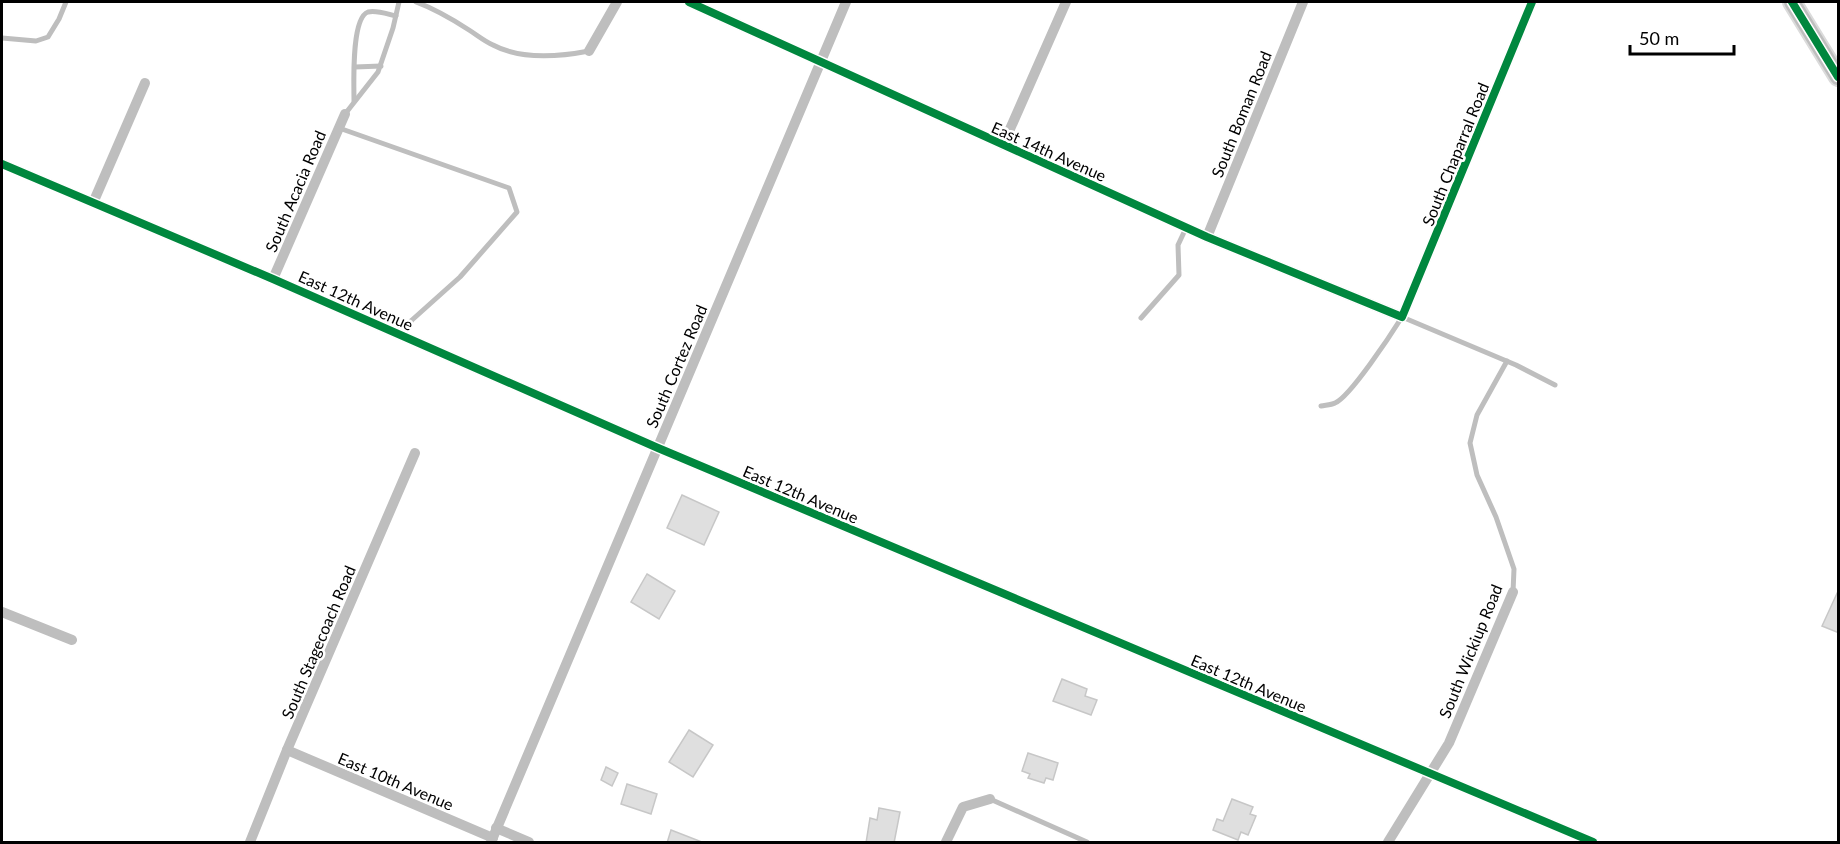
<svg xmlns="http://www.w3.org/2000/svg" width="1840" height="844" font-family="Lato,sans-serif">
<rect width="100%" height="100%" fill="#fff"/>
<g fill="#dfdfdf" stroke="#c7c7c7" stroke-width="1.5">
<polygon points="682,495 719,512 704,545 667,528"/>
<polygon points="647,574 675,591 659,619 631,602"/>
<polygon points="1839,589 1839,633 1822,626"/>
<polygon points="1062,679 1087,689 1085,696 1097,700 1091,715 1053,701"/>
<polygon points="689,730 713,745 693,777 669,762"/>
<polygon points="1028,753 1058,763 1053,780 1046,778 1044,783 1028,778 1030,774 1022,771"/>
<polygon points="606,767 618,773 612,786 601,780"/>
<polygon points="627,784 657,794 651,814 621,804"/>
<polygon points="1232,799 1253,807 1250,814 1256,816 1248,835 1241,832 1238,840 1213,830 1217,819 1223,821"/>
<polygon points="879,808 900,812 894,843 866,843 870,818 877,820"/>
<polygon points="671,830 702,842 701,843 667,843"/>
</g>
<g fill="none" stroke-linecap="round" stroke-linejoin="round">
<defs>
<polyline id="primary" points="1792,2 1838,77"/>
</defs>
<use href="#primary" stroke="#dbdbdb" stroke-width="20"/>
<g stroke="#bebebe" stroke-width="5">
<path d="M416,2C435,9 452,19 469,30C477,35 484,41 493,45C521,60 558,57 589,51"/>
<polyline points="2,38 36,41 48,37 59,19 66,2"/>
<polyline points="355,67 381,66"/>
<path d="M354,101C354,84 351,18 368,12C377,10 387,14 396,16"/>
<polyline points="345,114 378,72 393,28 399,2"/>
<polyline points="339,128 509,188 517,212 460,277 412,320 400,334"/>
<polyline points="1141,318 1179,275 1178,245 1186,228"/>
<polyline points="1507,361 1477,415 1470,443 1477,475 1496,517 1514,569 1513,592"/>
<path d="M1321,406C1326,405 1331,405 1335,403C1350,397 1392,333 1402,317L1516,365L1555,385"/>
<polyline points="990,799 1087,842"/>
</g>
<g stroke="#bebebe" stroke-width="10">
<polyline points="689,2 1207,237 1402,317 1532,2"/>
<polyline points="589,51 617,2"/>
<polyline points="1003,145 1066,2"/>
<polyline points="2,164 273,279 658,448 1593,842"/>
<polyline points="93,203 145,83"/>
<polyline points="1207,237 1303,2"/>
<polyline points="273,279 345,114"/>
<polyline points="2,612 72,640"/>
<polyline points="287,750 493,838"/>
<polyline points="496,828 529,842"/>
<polyline points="250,842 287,750 415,453"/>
<polyline points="491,842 846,2"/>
<polyline points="946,842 963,807 990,799"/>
<polyline points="1388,842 1449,743 1513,592"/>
</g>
<use href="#primary" stroke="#bebebe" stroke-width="16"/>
<defs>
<g id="cycleway">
<polyline points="689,2 1207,237 1402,317 1532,2"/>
<polyline points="1792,2 1838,77"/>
<polyline points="2,164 273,279 658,448 1593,842"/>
</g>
</defs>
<use href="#cycleway" stroke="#fff" stroke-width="11"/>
<use href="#cycleway" stroke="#00873e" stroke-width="8"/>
</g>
<g text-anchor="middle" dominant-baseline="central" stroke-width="5" stroke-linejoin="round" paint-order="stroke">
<g font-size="16" fill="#000" stroke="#fff">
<text transform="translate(1241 114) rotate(-68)">South Boman Road</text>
<text transform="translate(1049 151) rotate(24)">East 14th Avenue</text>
<text transform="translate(1455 154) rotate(-68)">South Chaparral Road</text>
<text transform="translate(295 191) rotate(-67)">South Acacia Road</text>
<text transform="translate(356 300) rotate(24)">East 12th Avenue</text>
<text transform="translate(676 366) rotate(-67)">South Cortez Road</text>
<text transform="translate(801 494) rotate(23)">East 12th Avenue</text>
<text transform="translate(318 642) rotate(-67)">South Stagecoach Road</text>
<text transform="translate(1470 651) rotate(-68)">South Wickiup Road</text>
<text transform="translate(1249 683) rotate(23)">East 12th Avenue</text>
<text transform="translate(396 781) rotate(23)">East 10th Avenue</text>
</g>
</g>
<rect width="1840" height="844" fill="none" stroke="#000000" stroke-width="6"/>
<path d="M1630 45v9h104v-9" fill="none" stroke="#000000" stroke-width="3"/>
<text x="1639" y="45" font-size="18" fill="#000000" stroke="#ffffff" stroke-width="4.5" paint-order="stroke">50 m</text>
</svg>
